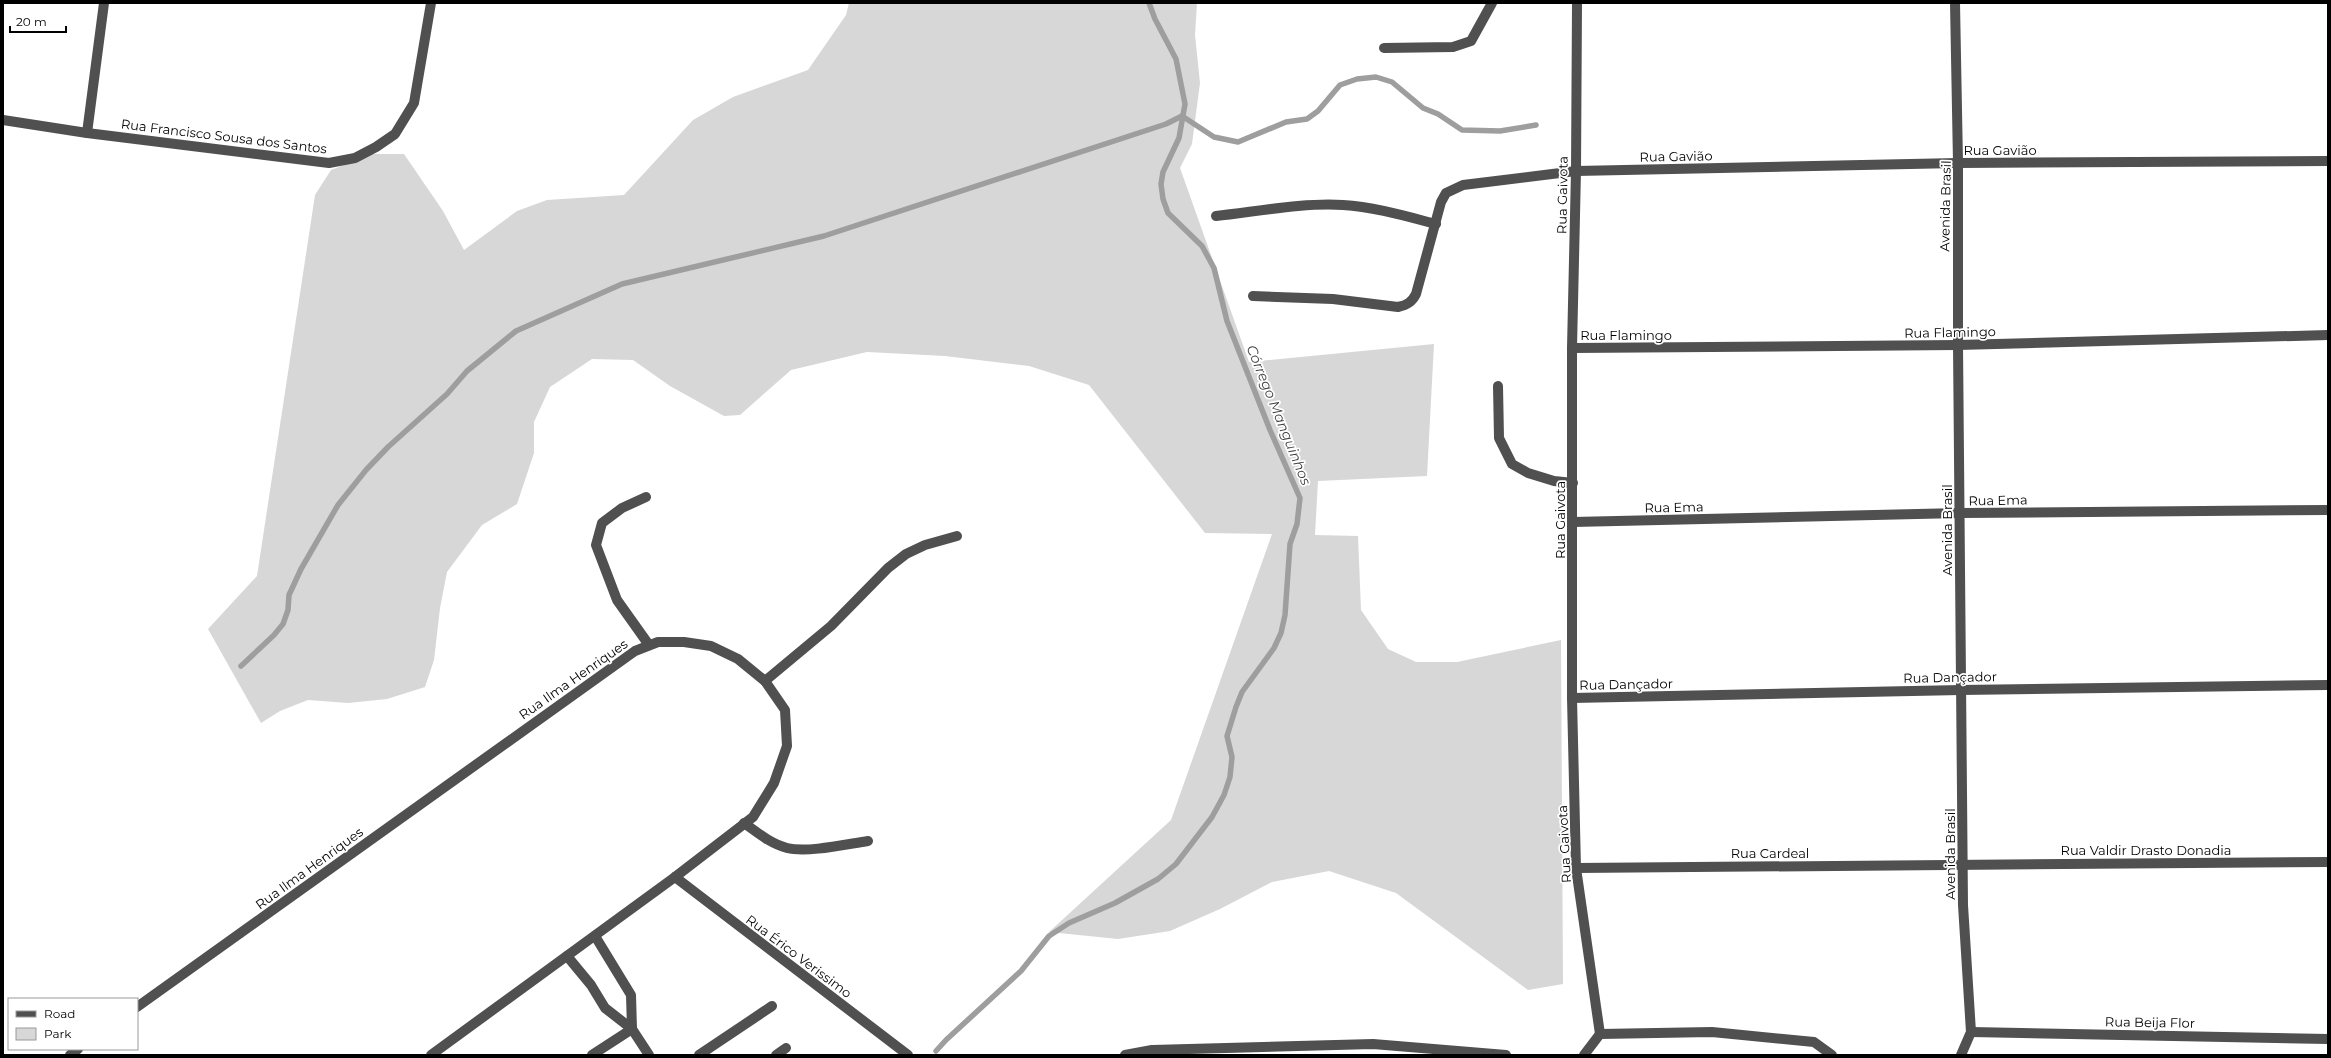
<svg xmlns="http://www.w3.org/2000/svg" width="2331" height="1058" font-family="Montserrat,sans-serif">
<rect width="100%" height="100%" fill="#fff"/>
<polygon fill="#d7d7d7" points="849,3 1197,3 1195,35 1200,83 1192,144 1180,168 1249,362 1434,344 1427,476 1318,481 1315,535 1358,536 1361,610 1388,649 1416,662 1457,662 1561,640 1563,984 1528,990 1396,893 1329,871 1272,882 1220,909 1170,931 1118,939 1049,932 1171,820 1272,534 1205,533 1089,385 1029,366 945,356 867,352 791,370 740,415 724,416 670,386 633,360 592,359 550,387 534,422 534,453 517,504 482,525 447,572 440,608 434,660 425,687 387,699 348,703 308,700 280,711 261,723 208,629 257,576 315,195 331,170 373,154 404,154 443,211 464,250 517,211 547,200 624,195 693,120 733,97 808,70 846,15"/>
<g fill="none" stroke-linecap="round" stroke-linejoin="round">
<g stroke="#9e9e9e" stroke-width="5.5">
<polyline points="1182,116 1214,137 1238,142 1286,122 1307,119 1318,111 1340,85 1357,79 1376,77 1392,82 1423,108 1438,114 1462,130 1500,131 1536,125"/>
<polyline points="241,666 274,635 283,624 288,610 289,595 301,569 338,505 366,470 388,447 447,394 467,371 516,331 622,284 824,236 1166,124 1182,116"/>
<polyline points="936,1051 946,1040 1021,971 1049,936 1069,923 1115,903 1158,879 1176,864 1212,817 1224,795 1230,777 1232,757 1227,736 1236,707 1242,692 1274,648 1281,633 1285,615 1290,544 1297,524 1300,498 1270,430 1227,321 1214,268 1202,246 1168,213 1163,199 1161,184 1163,172 1179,138 1185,104 1176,59 1155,19 1149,3"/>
</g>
<g stroke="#505050" stroke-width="10">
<polyline points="1577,3 1576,171 1572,348 1572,698 1576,868 1600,1034"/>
<polyline points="1955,3 1958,163 1958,345 1963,905 1971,1032 1961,1055"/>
<polyline points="1384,48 1453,47 1471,41 1492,3"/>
<polyline points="3,120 87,133 329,163 355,158 376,147 395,134 414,103 431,3"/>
<polyline points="87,133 104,3"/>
<path d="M1216,216C1254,212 1306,202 1343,205C1374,207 1405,216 1436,224"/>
<path d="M1253,296L1333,299L1398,307C1407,305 1412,302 1416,294L1441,202L1446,193L1463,185L1576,171L1958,163L2328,161"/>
<polyline points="1572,348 1958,345 2328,335"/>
<polyline points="1498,386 1499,438 1512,464 1528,473 1554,481 1573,483"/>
<polyline points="646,497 622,508 602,523 596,545 617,600 649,645"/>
<polyline points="1573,522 1960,513 2328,510"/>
<polyline points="765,681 831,626 888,568 906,554 925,545 957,536"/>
<polyline points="1572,698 1961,690 2328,685"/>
<path d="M744,823C758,833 771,844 787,848C808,853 847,844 868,841"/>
<polyline points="1576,868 2328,862"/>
<polyline points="675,877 908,1055"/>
<polyline points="595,936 631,995 632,1029"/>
<polyline points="567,956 591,985 605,1008 632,1029 649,1055"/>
<polyline points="137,1007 635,651 658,642 684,642 711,646 738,659 765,681 785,710 787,746 774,783 753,817 675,877 431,1055"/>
<polyline points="1971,1032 2328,1039"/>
<polyline points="70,1055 78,1049"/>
<polyline points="592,1055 632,1029"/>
<polyline points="699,1055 772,1006"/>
<polyline points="776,1055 786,1048"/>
<polyline points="1125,1055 1152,1050 1373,1044 1506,1055"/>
<polyline points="1584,1055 1600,1034 1712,1032 1814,1042 1832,1055"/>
</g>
</g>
<g text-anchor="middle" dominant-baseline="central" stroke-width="3.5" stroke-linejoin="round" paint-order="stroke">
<g font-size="13" fill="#000" stroke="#fff">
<text transform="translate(224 136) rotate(7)">Rua Francisco Sousa dos Santos</text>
<text x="2000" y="150">Rua Gavião</text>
<text transform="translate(1676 156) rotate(-1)">Rua Gavião</text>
<text transform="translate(1562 195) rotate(-89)">Rua Gaivota</text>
<text transform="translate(1945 206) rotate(-89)">Avenida Brasil</text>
<text transform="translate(1950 332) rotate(-1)">Rua Flamingo</text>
<text x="1626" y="335">Rua Flamingo</text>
<text transform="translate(1998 500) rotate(-1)">Rua Ema</text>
<text transform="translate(1674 507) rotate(-1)">Rua Ema</text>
<text transform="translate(1560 520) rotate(-90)">Rua Gaivota</text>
<text transform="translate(1947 530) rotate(-90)">Avenida Brasil</text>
<text transform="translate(1950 677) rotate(-1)">Rua Dançador</text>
<text transform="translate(573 679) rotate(-35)">Rua Ilma Henriques</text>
<text transform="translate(1626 684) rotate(-1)">Rua Dançador</text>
<text transform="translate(1564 844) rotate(-93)">Rua Gaivota</text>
<text x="2146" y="850">Rua Valdir Drasto Donadia</text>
<text x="1770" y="853">Rua Cardeal</text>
<text transform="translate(1950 854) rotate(-90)">Avenida Brasil</text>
<text transform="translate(309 868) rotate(-36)">Rua Ilma Henriques</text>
<text transform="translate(799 956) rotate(37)">Rua Érico Verissimo</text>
<text transform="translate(2150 1022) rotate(1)">Rua Beija Flor</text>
</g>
<g font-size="14" font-style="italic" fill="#3f3f3f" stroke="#fff">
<text transform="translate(1279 415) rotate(68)">Córrego Manguinhos</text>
</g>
</g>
<rect width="2331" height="1058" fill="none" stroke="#000000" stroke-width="8"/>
<rect x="8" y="998" width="130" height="52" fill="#ffffff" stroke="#999999"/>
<rect x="16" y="1011" width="20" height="6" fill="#505050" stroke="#999999"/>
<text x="44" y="1018" font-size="12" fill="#000000">Road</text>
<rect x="16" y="1028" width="20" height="12" fill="#d7d7d7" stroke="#999999"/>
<text x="44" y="1038" font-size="12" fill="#000000">Park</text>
<path d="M10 26v6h56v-6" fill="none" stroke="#000000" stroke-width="2"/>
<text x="16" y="26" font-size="12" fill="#000000" stroke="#ffffff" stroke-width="3" paint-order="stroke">20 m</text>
</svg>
